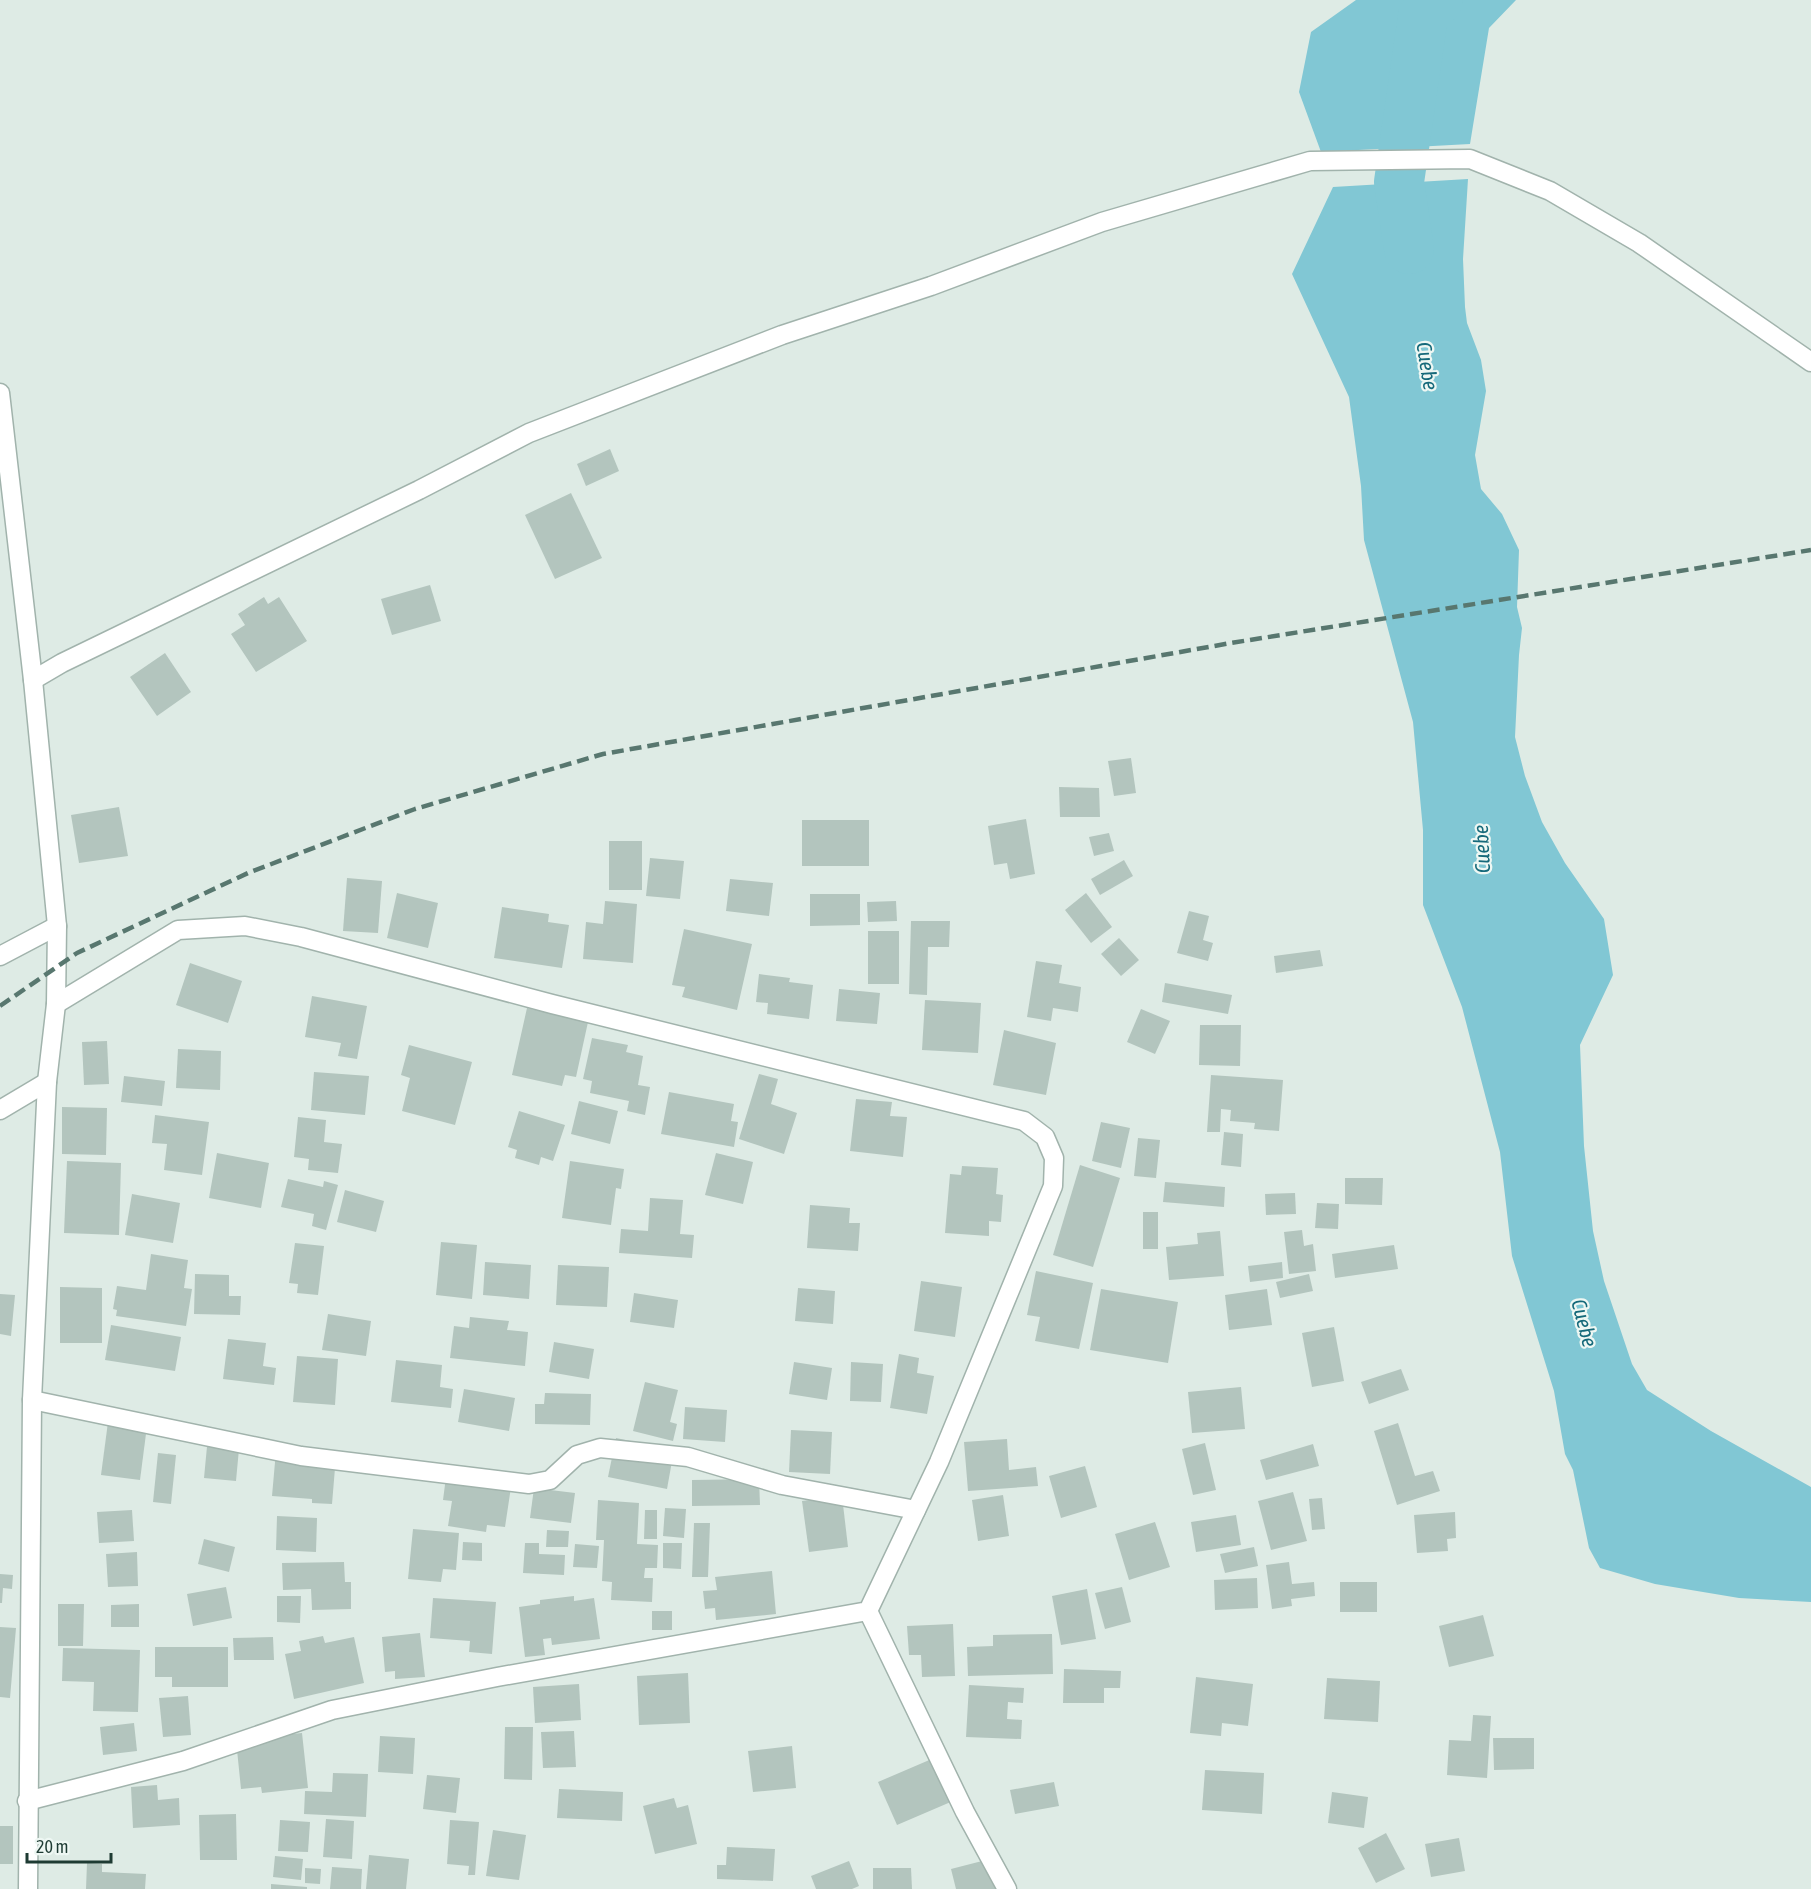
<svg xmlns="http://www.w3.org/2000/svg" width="1811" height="1889" font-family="'Asap Condensed',sans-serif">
<rect width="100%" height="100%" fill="#deebe5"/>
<g fill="#81c7d4">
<polygon points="1356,0 1516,0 1489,28 1470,144 1321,152 1299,92 1311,32"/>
<polygon points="1468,179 1463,259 1465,307 1467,323 1481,360 1486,391 1475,455 1481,489 1502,514 1519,550 1517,607 1522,628 1519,655 1515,737 1525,776 1542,822 1565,863 1604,919 1613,975 1580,1045 1584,1146 1593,1231 1604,1281 1632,1364 1647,1390 1711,1431 1811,1487 1811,1602 1739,1598 1655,1584 1600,1568 1589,1548 1573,1470 1565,1454 1554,1391 1512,1256 1500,1152 1462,1007 1423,905 1423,830 1413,722 1364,540 1361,486 1349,397 1292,274 1333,187"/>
</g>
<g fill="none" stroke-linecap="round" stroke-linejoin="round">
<polyline stroke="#81c7d4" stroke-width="50" points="1409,249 1399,182 1423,16 1438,0"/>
</g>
<g fill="#b3c5be">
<polygon points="610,449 619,471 586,486 577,464"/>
<polygon points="571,493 602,558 555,579 525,515"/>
<polygon points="430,585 441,621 392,635 381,599"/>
<polygon points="264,597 268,604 279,597 307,641 256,672 231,634 245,625 238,614"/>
<polygon points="165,653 191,692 157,716 130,677"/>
<polygon points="1131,758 1136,793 1114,796 1108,761"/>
<polygon points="1059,787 1099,788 1100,817 1060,817"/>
<polygon points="119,807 128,856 79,863 71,815"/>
<polygon points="1026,819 1035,874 1010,879 1007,863 994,865 988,826"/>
<rect x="802" y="820" width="67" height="46"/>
<polygon points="1109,833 1114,851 1094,856 1089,837"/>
<rect x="609" y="841" width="33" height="49"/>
<polygon points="650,858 684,861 680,899 646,896"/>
<polygon points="1124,860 1133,876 1100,895 1091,879"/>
<polygon points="347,878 382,881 378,933 343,931"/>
<polygon points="730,879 773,883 769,916 726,911"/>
<polygon points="397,893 438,903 428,948 387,938"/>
<polygon points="1086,893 1112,927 1091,943 1065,910"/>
<polygon points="810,894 860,894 860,925 810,926"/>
<polygon points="605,901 637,904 633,963 583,959 586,922 603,924"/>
<polygon points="896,901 897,921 868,922 867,902"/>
<polygon points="502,907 549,914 548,922 569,925 562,968 494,958"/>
<polygon points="1189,911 1209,916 1203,940 1213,943 1208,961 1177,953"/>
<polygon points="911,921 950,921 949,947 928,947 927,995 909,994"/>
<polygon points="684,929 752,944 737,1010 682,997 685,987 672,985"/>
<rect x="868" y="931" width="31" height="53"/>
<polygon points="1119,938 1139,960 1121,976 1101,954"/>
<polygon points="1320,950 1323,966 1276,973 1274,956"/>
<polygon points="1036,961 1062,965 1059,983 1081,987 1078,1012 1053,1008 1051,1021 1027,1017"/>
<polygon points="190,963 242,981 228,1023 176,1005"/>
<polygon points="759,974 790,978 789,982 813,985 809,1019 767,1014 768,1003 756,1002"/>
<polygon points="1165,983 1232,995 1228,1014 1162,1002"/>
<polygon points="839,989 880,993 877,1024 836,1021"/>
<polygon points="312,996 367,1006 357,1059 338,1056 341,1043 305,1037"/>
<polygon points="925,1000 981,1003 978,1053 922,1050"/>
<polygon points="527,1008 588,1022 576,1077 565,1075 562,1086 512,1075"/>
<polygon points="1141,1009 1170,1021 1155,1054 1127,1042"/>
<polygon points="1200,1025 1241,1025 1240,1066 1199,1065"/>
<polygon points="1004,1030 1056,1043 1046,1095 993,1085"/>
<polygon points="592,1038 628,1045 626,1052 643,1056 638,1085 650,1087 645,1115 627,1111 629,1101 590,1093 592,1081 583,1079"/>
<polygon points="107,1041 109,1084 84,1085 82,1042"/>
<polygon points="409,1045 472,1062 455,1125 402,1111 410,1078 401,1075"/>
<polygon points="178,1049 221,1051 220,1090 176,1088"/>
<polygon points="314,1072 369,1076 365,1115 311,1110"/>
<polygon points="759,1074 778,1079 771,1104 797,1113 784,1154 739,1139"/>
<polygon points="1211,1075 1283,1080 1279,1131 1254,1129 1255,1123 1230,1121 1231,1110 1221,1109 1220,1132 1207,1132"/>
<polygon points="124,1076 165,1081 162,1106 121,1102"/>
<polygon points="669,1092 734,1104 731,1121 738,1122 734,1147 661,1134"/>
<polygon points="856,1099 892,1102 890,1116 907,1117 903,1157 850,1151"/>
<polygon points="579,1101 618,1111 610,1144 571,1134"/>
<polygon points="62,1107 107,1108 106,1155 62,1154"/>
<polygon points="519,1111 565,1125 553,1161 541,1157 539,1165 515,1158 517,1150 508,1147"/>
<polygon points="155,1115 209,1122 202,1175 164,1170 167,1144 152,1143"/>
<polygon points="298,1117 326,1120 324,1142 342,1144 338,1173 308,1170 309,1159 294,1157"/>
<polygon points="1101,1122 1130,1128 1121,1168 1092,1161"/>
<polygon points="1224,1132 1243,1134 1241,1167 1221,1165"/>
<polygon points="1138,1138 1160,1140 1156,1178 1134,1176"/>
<polygon points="217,1153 269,1163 261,1208 209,1198"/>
<polygon points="716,1153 753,1162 743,1204 705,1195"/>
<polygon points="67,1161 121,1163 119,1235 64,1233"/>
<polygon points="570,1161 624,1169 621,1189 616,1188 611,1225 562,1218"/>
<polygon points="1080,1165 1120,1178 1093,1267 1053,1255"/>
<polygon points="962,1166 998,1168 996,1194 1003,1195 1001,1222 989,1221 989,1236 945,1233 950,1174 961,1175"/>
<polygon points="1345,1178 1383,1178 1382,1205 1345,1204"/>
<polygon points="288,1179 323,1187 324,1181 338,1185 326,1230 312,1226 314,1214 281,1207"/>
<polygon points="1165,1182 1225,1187 1224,1207 1163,1202"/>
<polygon points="345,1190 384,1201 376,1232 337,1222"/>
<polygon points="1295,1193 1296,1214 1266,1215 1265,1194"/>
<polygon points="132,1194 180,1203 173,1243 125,1235"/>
<polygon points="650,1198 683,1200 680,1234 694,1235 692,1258 619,1253 621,1229 648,1231"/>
<polygon points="1317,1203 1339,1204 1338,1229 1315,1228"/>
<polygon points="810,1205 850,1208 849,1223 860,1223 858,1251 807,1248"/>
<rect x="1143" y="1212" width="15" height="37"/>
<polygon points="1302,1230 1304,1246 1313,1244 1316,1271 1289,1274 1284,1232"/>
<polygon points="1220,1231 1224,1276 1169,1280 1166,1247 1198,1244 1197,1233"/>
<polygon points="441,1242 477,1245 472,1299 436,1295"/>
<polygon points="295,1243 324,1246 318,1295 297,1293 298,1284 289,1283"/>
<polygon points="1394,1245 1398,1269 1335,1278 1332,1254"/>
<polygon points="151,1254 188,1260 184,1288 192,1289 186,1326 116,1316 117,1310 113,1309 117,1286 146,1290"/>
<polygon points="485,1262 531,1265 529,1299 483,1295"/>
<polygon points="1282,1262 1283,1278 1250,1282 1248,1266"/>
<polygon points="558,1265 609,1267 607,1307 556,1305"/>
<polygon points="1036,1271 1093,1283 1079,1349 1035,1341 1040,1317 1027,1315"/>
<polygon points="195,1274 229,1275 229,1296 241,1296 240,1315 194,1314"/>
<polygon points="1309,1274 1313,1291 1280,1298 1276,1282"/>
<polygon points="921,1281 962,1287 955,1337 914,1331"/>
<polygon points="60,1287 102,1288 102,1343 60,1343"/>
<polygon points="798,1288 835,1291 833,1324 795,1321"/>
<polygon points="1101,1289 1178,1302 1168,1363 1090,1350"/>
<polygon points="1267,1289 1272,1325 1229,1330 1225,1295"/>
<polygon points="634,1293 678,1300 674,1328 630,1322"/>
<polygon points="0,1294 15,1295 11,1336 0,1334"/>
<polygon points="328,1314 371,1321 366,1356 322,1350"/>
<polygon points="470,1317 509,1321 507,1330 528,1332 525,1366 450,1358 454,1326 469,1328"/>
<polygon points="111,1325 181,1337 175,1371 105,1360"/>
<polygon points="1334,1327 1344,1381 1312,1387 1302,1333"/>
<polygon points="228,1339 266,1343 263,1366 276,1368 274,1385 223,1379"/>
<polygon points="554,1342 594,1349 589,1379 549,1372"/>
<polygon points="899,1354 919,1358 917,1373 934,1376 927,1414 890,1408"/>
<polygon points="297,1356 338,1359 335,1405 293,1402"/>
<polygon points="396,1360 442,1365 440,1387 453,1389 451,1408 391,1402"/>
<polygon points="794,1362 832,1368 827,1400 789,1394"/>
<polygon points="851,1362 883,1364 881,1402 850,1401"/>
<polygon points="1401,1369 1409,1390 1369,1404 1361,1382"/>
<polygon points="645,1382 678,1390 670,1422 677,1424 673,1441 633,1431"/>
<polygon points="1241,1387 1245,1429 1192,1433 1188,1392"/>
<polygon points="464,1389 515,1398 509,1431 458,1422"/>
<polygon points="545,1393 591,1394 590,1425 535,1424 535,1404 544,1404"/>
<polygon points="685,1407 727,1410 725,1442 683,1439"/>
<polygon points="108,1422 147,1426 140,1480 101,1475"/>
<polygon points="1398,1423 1415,1476 1433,1471 1440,1491 1397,1505 1374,1431"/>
<polygon points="791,1430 832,1432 830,1474 789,1472"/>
<polygon points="208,1436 240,1438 236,1481 204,1478"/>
<polygon points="616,1438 674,1450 667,1489 608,1477"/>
<polygon points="1007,1439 1009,1470 1036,1467 1038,1486 968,1491 964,1442"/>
<polygon points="1205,1443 1216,1490 1193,1495 1182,1449"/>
<polygon points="1313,1444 1319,1466 1266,1480 1260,1460"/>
<polygon points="276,1451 336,1456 332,1504 312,1503 312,1499 272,1496"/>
<polygon points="158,1453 176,1455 171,1504 153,1502"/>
<polygon points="1085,1466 1097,1507 1061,1518 1049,1476"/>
<polygon points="446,1477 511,1487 505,1527 487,1525 486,1532 448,1526 452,1501 443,1500"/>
<polygon points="759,1479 760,1505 692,1506 692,1480"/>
<polygon points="534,1488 575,1493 571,1523 530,1518"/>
<polygon points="1293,1492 1307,1541 1271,1550 1258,1501"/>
<polygon points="1003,1495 1009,1536 978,1541 972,1500"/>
<polygon points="842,1496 848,1547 809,1552 802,1501"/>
<polygon points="1322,1498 1325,1529 1312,1530 1309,1499"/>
<polygon points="598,1500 639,1503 637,1544 658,1545 657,1568 645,1568 644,1578 653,1578 652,1602 611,1600 612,1582 602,1581 604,1540 596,1540"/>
<polygon points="665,1508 686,1509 684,1538 663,1536"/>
<polygon points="132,1510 134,1541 99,1543 97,1512"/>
<polygon points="645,1510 657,1510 657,1539 644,1539"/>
<polygon points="1455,1512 1456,1538 1447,1539 1448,1551 1417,1553 1414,1515"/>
<polygon points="1236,1515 1241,1545 1196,1552 1191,1522"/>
<polygon points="277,1516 317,1518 316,1552 276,1550"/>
<polygon points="1155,1522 1170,1567 1129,1580 1115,1534"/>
<polygon points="694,1523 710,1523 708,1577 692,1577"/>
<polygon points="413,1529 459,1533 456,1570 443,1569 441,1582 408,1579"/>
<polygon points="547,1530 569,1531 568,1547 546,1547"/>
<polygon points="204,1539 235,1547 229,1572 198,1564"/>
<polygon points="463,1542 482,1543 482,1561 462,1560"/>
<polygon points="525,1543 539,1543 539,1554 565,1555 564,1575 523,1573"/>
<polygon points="663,1543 682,1543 681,1569 663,1568"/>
<polygon points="575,1544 599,1546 597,1568 573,1567"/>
<polygon points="1254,1547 1258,1566 1225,1573 1220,1554"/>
<polygon points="137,1552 138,1586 108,1587 106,1554"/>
<polygon points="344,1562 345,1582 351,1582 351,1609 312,1610 311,1589 283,1590 282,1563"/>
<polygon points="1289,1562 1292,1584 1314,1582 1315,1596 1291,1599 1292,1606 1272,1609 1266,1565"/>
<polygon points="772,1571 776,1614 716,1620 715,1608 705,1609 703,1591 717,1590 715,1577"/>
<polygon points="0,1574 13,1575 12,1589 3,1588 2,1603 0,1603"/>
<polygon points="1257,1578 1258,1608 1215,1610 1214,1580"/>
<rect x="1340" y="1582" width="37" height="30"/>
<polygon points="226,1587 232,1618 193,1626 187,1594"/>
<polygon points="1122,1587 1131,1622 1105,1629 1095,1593"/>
<polygon points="1087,1589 1096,1639 1061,1645 1052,1596"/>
<polygon points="277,1596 301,1596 300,1623 277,1622"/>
<polygon points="574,1596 574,1601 594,1598 600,1639 552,1645 551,1638 543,1639 545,1655 525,1657 519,1607 540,1604 540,1600"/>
<polygon points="433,1598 496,1602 492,1654 469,1652 470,1641 430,1638"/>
<polygon points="58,1604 84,1604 83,1646 58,1646"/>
<polygon points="139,1604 139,1627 111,1627 111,1605"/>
<rect x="652" y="1611" width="20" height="19"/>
<polygon points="1483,1615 1494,1656 1449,1667 1439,1626"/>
<polygon points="953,1624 955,1676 922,1677 921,1655 909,1655 907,1626"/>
<polygon points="0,1627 16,1628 10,1698 0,1697"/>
<polygon points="420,1633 425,1677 395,1679 395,1671 385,1672 382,1637"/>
<polygon points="1052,1634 1053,1674 968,1676 967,1647 993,1646 993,1635"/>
<polygon points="323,1636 325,1643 354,1637 364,1683 294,1699 285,1654 301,1651 299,1641"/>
<polygon points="273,1637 274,1660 234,1660 233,1638"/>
<polygon points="155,1647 228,1647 228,1687 172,1687 172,1677 155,1677"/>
<polygon points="63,1648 140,1650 138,1712 93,1711 94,1682 62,1681"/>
<polygon points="1064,1669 1121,1671 1120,1688 1104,1688 1104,1703 1063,1703"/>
<polygon points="688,1673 690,1723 639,1725 637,1676"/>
<polygon points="1196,1677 1253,1684 1248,1726 1222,1723 1221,1736 1190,1733"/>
<polygon points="1327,1678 1380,1681 1378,1722 1324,1719"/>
<polygon points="579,1684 581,1720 535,1723 533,1687"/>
<polygon points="969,1685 1024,1688 1023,1703 1008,1702 1007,1719 1022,1720 1021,1739 966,1737"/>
<polygon points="188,1696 191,1735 163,1737 159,1698"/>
<polygon points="1473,1715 1491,1716 1487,1778 1447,1775 1449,1740 1471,1741"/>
<polygon points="134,1723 137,1751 103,1755 100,1727"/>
<polygon points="505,1727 533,1727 532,1780 504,1779"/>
<polygon points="574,1731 576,1767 543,1768 541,1732"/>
<polygon points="302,1733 308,1788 262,1793 261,1787 241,1789 236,1740"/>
<polygon points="380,1736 415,1738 413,1774 378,1772"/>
<polygon points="1493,1738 1534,1738 1534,1769 1494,1770"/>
<polygon points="792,1746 796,1788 753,1792 748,1751"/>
<polygon points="934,1758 953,1801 897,1825 878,1782"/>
<polygon points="1205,1770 1264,1773 1262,1814 1202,1810"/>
<polygon points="333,1773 368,1774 366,1817 304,1814 305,1791 332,1792"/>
<polygon points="427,1775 460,1778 456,1813 423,1809"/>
<polygon points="1054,1782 1059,1806 1015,1814 1010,1790"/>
<polygon points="157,1785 158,1800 179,1798 180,1825 133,1828 131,1787"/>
<polygon points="559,1789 623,1792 622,1821 557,1818"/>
<polygon points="1332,1792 1368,1797 1364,1828 1328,1823"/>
<polygon points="674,1798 677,1808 688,1805 697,1844 655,1854 643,1806"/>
<polygon points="236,1814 237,1860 200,1860 199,1815"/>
<polygon points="326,1819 354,1821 352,1859 323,1857"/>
<polygon points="280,1820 310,1822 308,1852 278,1851"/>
<polygon points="450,1820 479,1822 475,1875 468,1875 469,1866 447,1864"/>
<rect x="0" y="1826" width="13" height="38"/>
<polygon points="493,1830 526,1835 519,1880 486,1876"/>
<polygon points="1386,1833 1405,1869 1376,1883 1358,1848"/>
<polygon points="1459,1838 1465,1871 1431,1877 1425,1844"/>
<polygon points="727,1847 775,1849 773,1881 717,1879 717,1865 726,1865"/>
<polygon points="369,1855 409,1859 406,1889 366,1889"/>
<polygon points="275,1856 303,1859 301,1880 273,1877"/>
<polygon points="986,1860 991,1880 1006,1876 1010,1889 956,1889 951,1869"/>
<polygon points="849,1861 859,1886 852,1889 816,1889 811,1876"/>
<polygon points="87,1863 102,1864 102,1872 146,1874 145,1889 86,1889"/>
<polygon points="332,1867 362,1869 361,1889 330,1889"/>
<polygon points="305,1868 321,1869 320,1884 305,1883"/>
<polygon points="873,1868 911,1868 912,1889 873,1889"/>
<polygon points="271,1884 307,1887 307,1889 271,1889"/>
</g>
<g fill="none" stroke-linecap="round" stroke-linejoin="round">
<defs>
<g id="minor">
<polyline points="0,393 33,680 57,926 56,1004 47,1082 32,1400 28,1889"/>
<polyline points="33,680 62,663 419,490 529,433 782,335 931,286 1102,222 1310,161 1470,159 1550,191 1639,243 1811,362"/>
<polyline points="0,956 57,926"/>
<polyline points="0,1110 47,1082"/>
<polyline points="32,1400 301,1456 529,1484 550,1480 577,1455 600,1448 688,1457 782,1485 916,1510"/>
<polyline points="868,1611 965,1812 1007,1889"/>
<polyline points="27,1801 183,1761 332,1710 497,1677 868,1611 939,1462 1053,1186 1054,1158 1045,1137 1024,1121 552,1004 301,937 245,926 178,930 56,1004"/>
</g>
</defs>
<use href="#minor" stroke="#a1b3ac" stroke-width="21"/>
<use href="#minor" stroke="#fff" stroke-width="18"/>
<polyline stroke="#58776f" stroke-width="4.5" stroke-dasharray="12 6" stroke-linecap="butt" points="0,1006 77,953 248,873 415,809 603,754 1231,643 1811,550"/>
</g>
<g text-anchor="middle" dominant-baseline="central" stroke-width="4.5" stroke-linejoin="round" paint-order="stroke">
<g font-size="21" font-style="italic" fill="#15697a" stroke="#eef7f3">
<text transform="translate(1428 366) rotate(81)">Cuebe</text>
<text transform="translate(1481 849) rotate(-93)">Cuebe</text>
<text transform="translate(1585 1323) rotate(75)">Cuebe</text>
</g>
</g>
<path d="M27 1853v9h84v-9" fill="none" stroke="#1e3b33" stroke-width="3"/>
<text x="36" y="1853" font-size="18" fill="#1e3b33" stroke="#eef7f3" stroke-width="4.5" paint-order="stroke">20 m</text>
</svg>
